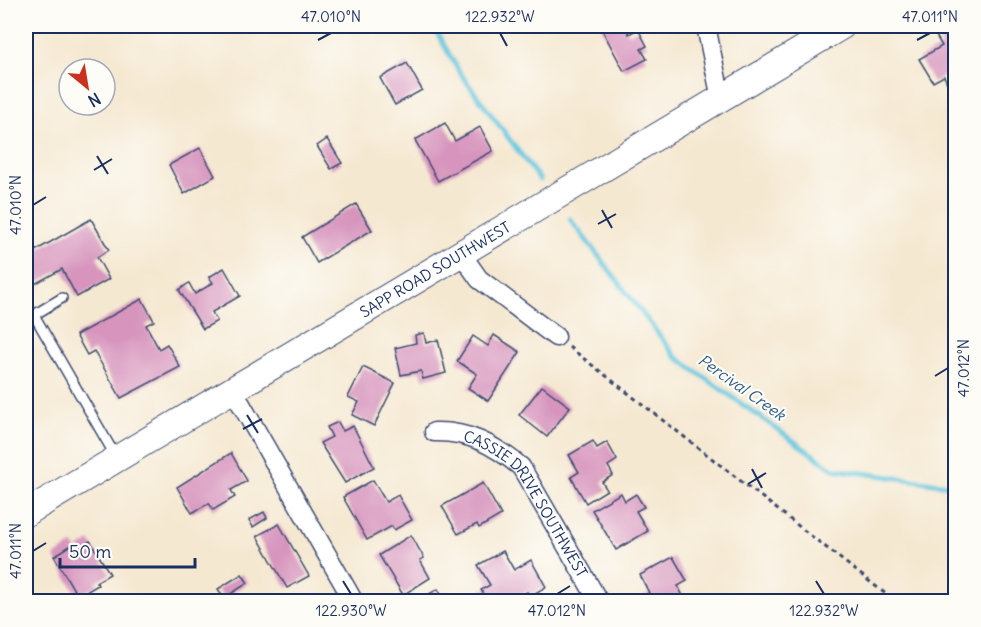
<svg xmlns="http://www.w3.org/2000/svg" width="981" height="627" font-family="Delius,sans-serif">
<rect width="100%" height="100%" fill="#fdfcf7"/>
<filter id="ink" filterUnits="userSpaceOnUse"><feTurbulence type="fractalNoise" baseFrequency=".0167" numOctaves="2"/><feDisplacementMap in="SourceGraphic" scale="12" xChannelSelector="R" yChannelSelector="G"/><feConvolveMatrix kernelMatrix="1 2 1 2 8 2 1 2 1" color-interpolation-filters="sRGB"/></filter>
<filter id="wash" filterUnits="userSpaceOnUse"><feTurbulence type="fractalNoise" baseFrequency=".008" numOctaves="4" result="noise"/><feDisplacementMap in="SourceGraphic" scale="24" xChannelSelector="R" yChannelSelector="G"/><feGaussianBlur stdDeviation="1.35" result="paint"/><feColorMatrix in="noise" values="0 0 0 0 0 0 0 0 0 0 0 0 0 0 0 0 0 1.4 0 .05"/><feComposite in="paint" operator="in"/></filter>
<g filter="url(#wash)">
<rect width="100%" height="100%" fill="#f5e8d1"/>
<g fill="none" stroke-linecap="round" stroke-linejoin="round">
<g stroke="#5ec4dc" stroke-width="5">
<polyline points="433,26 460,73 540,180"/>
<polyline points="570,219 676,357 833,469 956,486"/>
</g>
</g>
<g id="blocks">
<g fill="#d794bd">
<polygon points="600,26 625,26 629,34 638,29 647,46 641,49 647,59 624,71"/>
<polygon points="938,26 956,26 956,78 947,83 944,76 933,82 919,59 942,46 932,29"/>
<polygon points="407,63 422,90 395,105 380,78"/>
<polygon points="445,123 455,141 480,127 493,151 438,181 415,140"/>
<polygon points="327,139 342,163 331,169 317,146"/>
<polygon points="200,148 215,176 184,194 169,165"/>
<polygon points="356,204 372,230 317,263 302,237"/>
<polygon points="91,219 109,250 97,257 109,279 77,297 62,269 31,286 29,281 26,283 26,256"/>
<polygon points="224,268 240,296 212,312 217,321 203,329 179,290 189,283 195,294 213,283 209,277"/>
<polygon points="142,299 154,321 146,325 159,349 167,344 180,367 121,398 94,351 87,355 76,335"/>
<polygon points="424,333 426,343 438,340 446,373 423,379 421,371 401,375 395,348 416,343 415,335"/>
<polygon points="494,335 520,352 488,401 468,388 477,374 457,361 473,336 488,346"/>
<polygon points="363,367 395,383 374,426 352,415 359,402 348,397"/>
<polygon points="542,386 570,407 547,437 519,415"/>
<polygon points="338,422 343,431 353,426 374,467 345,483 320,443 332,437 327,427"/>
<polygon points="593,441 597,448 607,442 617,460 608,466 613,475 602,482 607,490 586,503 571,477 579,472 569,455"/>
<polygon points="231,453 247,481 231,490 235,497 213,510 209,503 192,513 177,487"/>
<polygon points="373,480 386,502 398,495 412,520 394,530 392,526 367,540 343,497"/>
<polygon points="483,483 501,515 479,528 477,524 458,534 442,506"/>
<polygon points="621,493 625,501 636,494 644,507 636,511 648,531 616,550 592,510"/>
<polygon points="264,512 267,518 253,527 249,520"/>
<polygon points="279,524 309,576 287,588 257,536"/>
<polygon points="411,535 424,558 420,560 430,578 403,595 379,555"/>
<polygon points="90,541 110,574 96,582 98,585 78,597 54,556 73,544 79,554 81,553 78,548"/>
<polygon points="503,551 514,570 531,560 546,587 530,596 527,592 510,602 500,602 497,597 488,602 481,590 490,585 478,565"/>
<polygon points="673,557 687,581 678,586 683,596 673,602 644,602 642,597 649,593 640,575"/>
<polygon points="242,574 248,583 224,598 218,589"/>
<polygon points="438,589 445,602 415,602"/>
</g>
</g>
</g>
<g filter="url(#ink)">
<use href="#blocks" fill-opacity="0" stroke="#3c4b6f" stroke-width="1.5"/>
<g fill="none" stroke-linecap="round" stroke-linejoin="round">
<defs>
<polyline id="lane" points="62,298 34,315 116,457"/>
<g id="street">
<polyline points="706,26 721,99"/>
<polyline points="460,252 479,279 556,337"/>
<polyline points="233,390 354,602"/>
<path id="s1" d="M434,432C469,431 494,445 521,467L599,602"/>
</g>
<g id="secondary">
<path id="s2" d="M26,513L842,26"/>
</g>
</defs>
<use href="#lane" stroke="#3c4b6f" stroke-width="12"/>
<use href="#street" stroke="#3c4b6f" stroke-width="21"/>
<use href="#secondary" stroke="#3c4b6f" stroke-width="28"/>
<polyline stroke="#3c4b6f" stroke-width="3" stroke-dasharray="4.5 4.5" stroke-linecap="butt" points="569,347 896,602"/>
<use href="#lane" stroke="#fff" stroke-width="9"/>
<use href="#street" stroke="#fff" stroke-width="18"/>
<use href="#secondary" stroke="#fff" stroke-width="26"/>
</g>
</g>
<path fill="none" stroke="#1b2f5e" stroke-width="2" d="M500,33L507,46M318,40L331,33M917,40L930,33M97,156L108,174M94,170L112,159M33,205L46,197M602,210L612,228M598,224L616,214M935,376L948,368M247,415L258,433M243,429L262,419M752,469L762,488M748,484L766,473M33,551L46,543M343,581L351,594M816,581L824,594M557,594L570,586"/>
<g text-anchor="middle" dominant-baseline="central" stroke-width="4.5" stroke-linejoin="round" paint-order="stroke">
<g font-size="15" fill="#1b2f5e" stroke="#fdfcf7">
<text stroke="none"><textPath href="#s2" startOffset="476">SAPP ROAD SOUTHWEST</textPath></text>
<text stroke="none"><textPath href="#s1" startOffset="126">CASSIE DRIVE SOUTHWEST</textPath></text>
</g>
<g font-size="16" font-style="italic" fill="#2f5c84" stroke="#fdfcf7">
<text transform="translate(742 387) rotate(35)">Percival Creek</text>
</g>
</g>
<rect width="981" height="627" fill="none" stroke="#fdfcf7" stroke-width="66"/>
<g transform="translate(87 87) rotate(150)"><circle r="28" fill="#fdfcf7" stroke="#a3aaba" stroke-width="1.5"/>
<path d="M0-4.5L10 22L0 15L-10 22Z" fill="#c8321e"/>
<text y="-9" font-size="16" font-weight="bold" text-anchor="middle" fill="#1b2f5e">N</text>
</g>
<path d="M60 558v9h135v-9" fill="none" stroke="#1b2f5e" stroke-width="3"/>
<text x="69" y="558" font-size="18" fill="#1b2f5e" stroke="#fdfcf7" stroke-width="4.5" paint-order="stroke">50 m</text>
<rect x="33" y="33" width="915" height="561" fill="none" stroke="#1b2f5e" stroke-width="2"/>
<g font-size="15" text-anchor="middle" fill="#1b2f5e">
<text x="331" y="22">47.010°N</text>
<text x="500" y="22">122.932°W</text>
<text x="930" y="22">47.011°N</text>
<text transform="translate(16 205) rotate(-90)" y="5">47.010°N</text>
<text transform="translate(964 368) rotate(-90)" y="5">47.012°N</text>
<text transform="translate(16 551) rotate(-90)" y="5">47.011°N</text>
<text x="351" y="616">122.930°W</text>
<text x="557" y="616">47.012°N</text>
<text x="824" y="616">122.932°W</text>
</g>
</svg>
